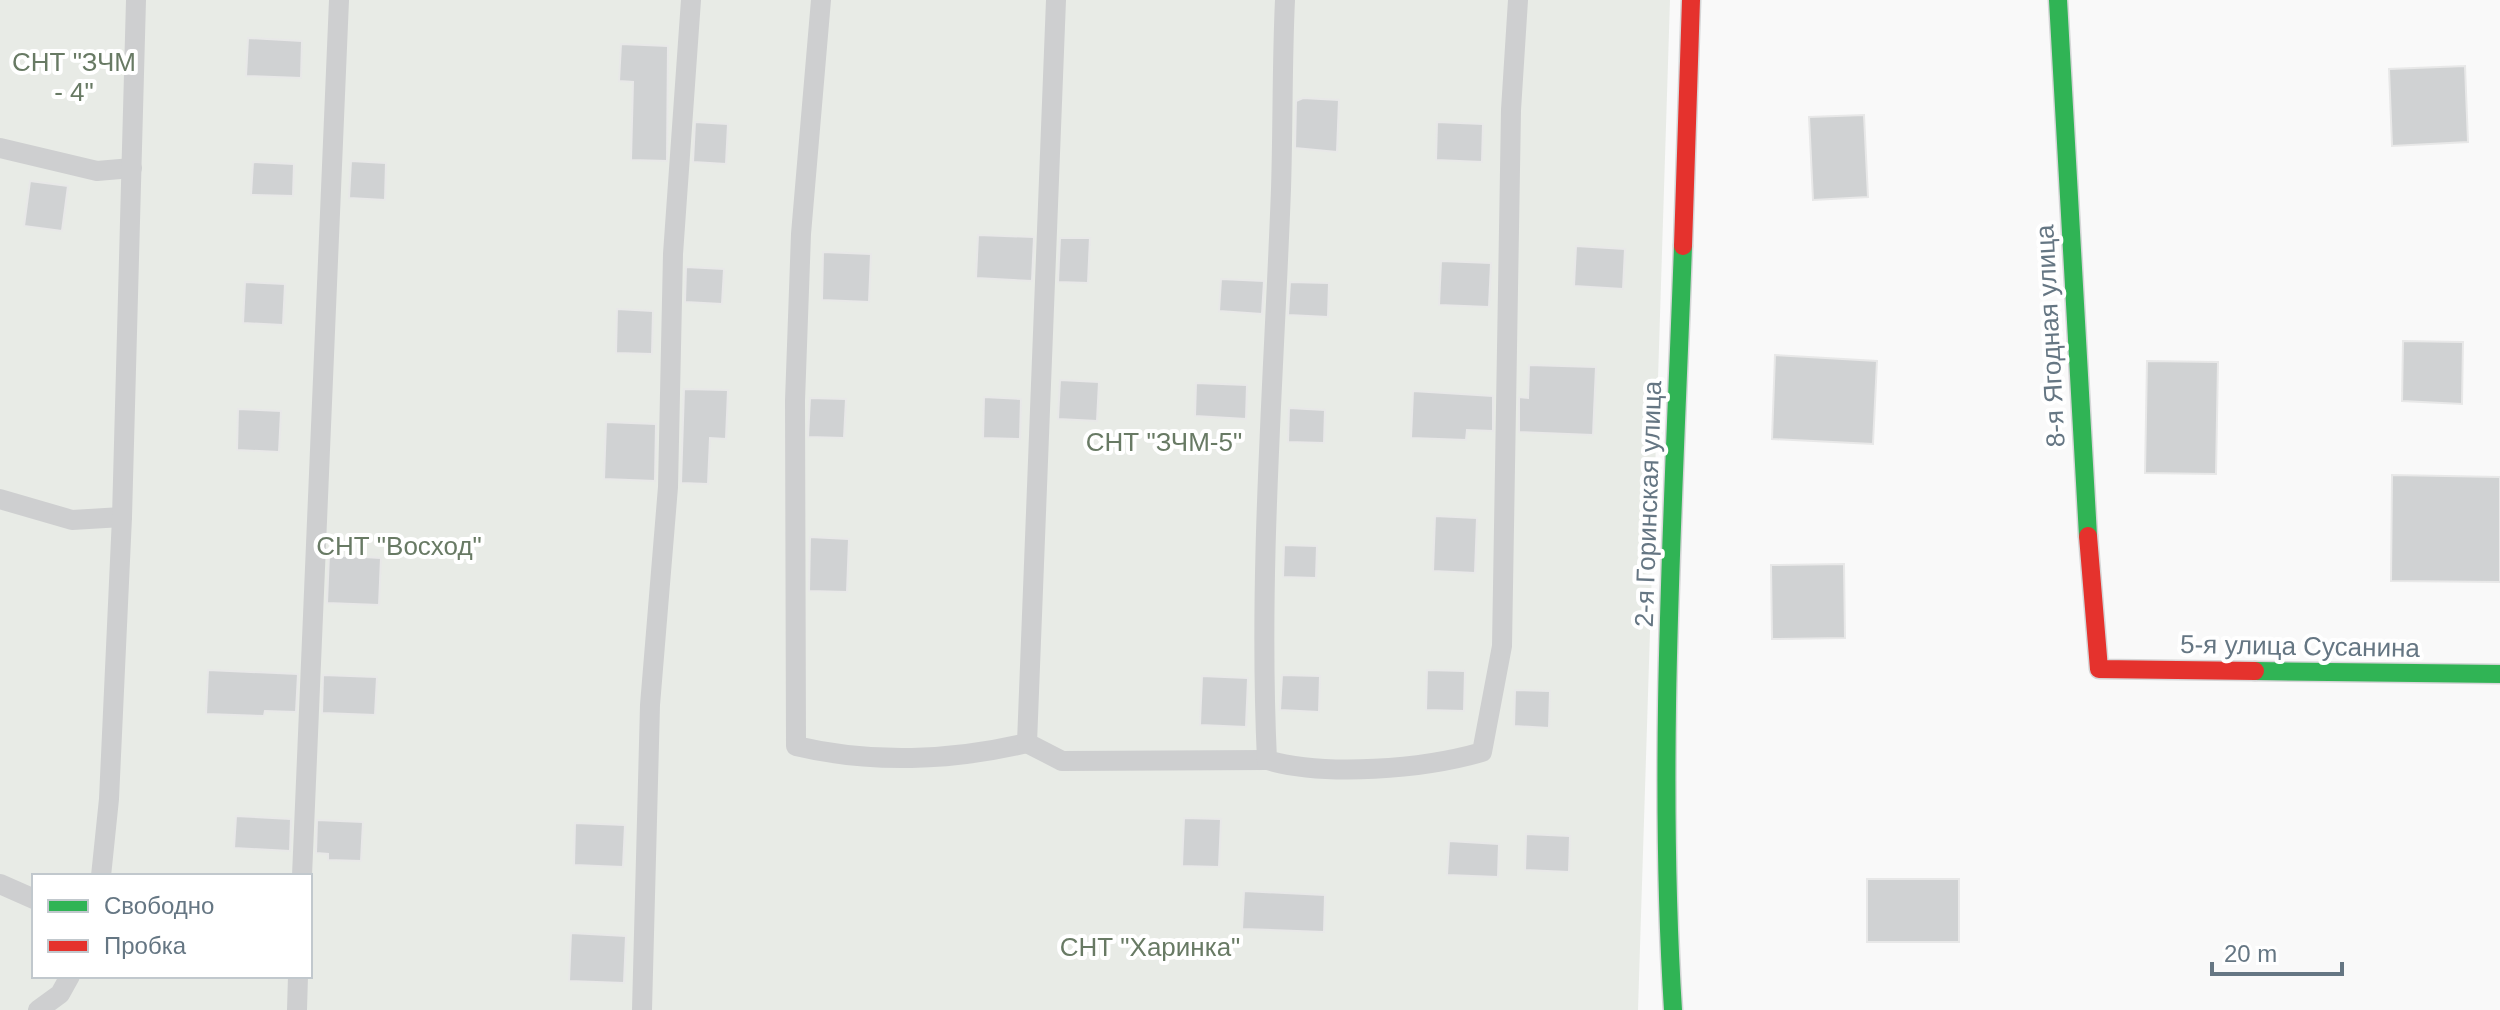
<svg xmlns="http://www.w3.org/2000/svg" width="2500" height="1010" font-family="Helvetica,sans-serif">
<rect width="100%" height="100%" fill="#f9f9f9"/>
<path fill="#e8ebe6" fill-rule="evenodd" d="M0,0H1670L1638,1010H0ZM34,876H310V976H34Z"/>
<g fill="#d0d2d3" stroke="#e8e8e8" stroke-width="2">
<polygon points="248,38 302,41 301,78 246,76"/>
<polygon points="621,44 668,46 667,161 631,160 633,82 619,81"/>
<polygon points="2465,66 2468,142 2392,146 2389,69"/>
<polygon points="1303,98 1339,100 1337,152 1295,148 1296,101"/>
<polygon points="1864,115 1868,197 1813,200 1809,117"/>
<polygon points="695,122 728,124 726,164 693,162"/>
<polygon points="1437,122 1483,124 1482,162 1436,160"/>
<polygon points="351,161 386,163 385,200 349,198"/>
<polygon points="253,162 294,164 293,196 251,195"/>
<polygon points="30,181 68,186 62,231 24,226"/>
<polygon points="978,235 1034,237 1032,281 976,278"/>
<polygon points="1060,238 1090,238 1088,283 1058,282"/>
<polygon points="1576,246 1625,249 1623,289 1574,286"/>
<polygon points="823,252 871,254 869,302 822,300"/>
<polygon points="1441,261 1491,263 1489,307 1439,305"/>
<polygon points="686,267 724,269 722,304 685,302"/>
<polygon points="1221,279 1264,281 1262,314 1219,311"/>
<polygon points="245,282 285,284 283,325 243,323"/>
<polygon points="1290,282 1329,283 1328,317 1288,315"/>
<polygon points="617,309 653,311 652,354 616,353"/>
<polygon points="2403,341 2463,342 2462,404 2402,401"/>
<polygon points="1775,355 1877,361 1873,444 1772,439"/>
<polygon points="2147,361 2218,362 2216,474 2145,473"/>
<polygon points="1529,365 1596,367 1593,435 1519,432 1519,397 1528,398"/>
<polygon points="1060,380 1099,382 1097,421 1058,419"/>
<polygon points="1196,383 1247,385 1246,419 1195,416"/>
<polygon points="684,389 728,390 726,439 710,438 708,484 681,483"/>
<polygon points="1413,391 1493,396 1493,431 1467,430 1466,440 1411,438"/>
<polygon points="984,397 1021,399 1020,439 983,438"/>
<polygon points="810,398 846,399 844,438 808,437"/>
<polygon points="1289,408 1325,410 1324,443 1288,442"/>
<polygon points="238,409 281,411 279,452 237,450"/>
<polygon points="606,422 656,424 655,481 604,479"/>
<polygon points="2392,475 2500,477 2500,582 2391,581"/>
<polygon points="1435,516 1477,518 1475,573 1433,571"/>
<polygon points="810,537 849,539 847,592 809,591"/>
<polygon points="1284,545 1317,546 1316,578 1283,577"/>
<polygon points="329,555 381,558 379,605 327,603"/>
<polygon points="1844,564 1845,638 1772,639 1771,565"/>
<polygon points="208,670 298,674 296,712 265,711 264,716 206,714"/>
<polygon points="1427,670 1465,671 1464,711 1426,710"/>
<polygon points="323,675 377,677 375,715 322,713"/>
<polygon points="1282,675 1320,676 1319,712 1280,710"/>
<polygon points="1202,676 1248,678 1246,727 1200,725"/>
<polygon points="1515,690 1550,691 1549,728 1514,726"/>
<polygon points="236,816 291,819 290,851 234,848"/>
<polygon points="1184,818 1221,819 1219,867 1182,866"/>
<polygon points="317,820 363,822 361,861 328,860 328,854 316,853"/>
<polygon points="575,823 625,825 623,867 574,865"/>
<polygon points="1526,834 1570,836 1569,872 1525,870"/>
<polygon points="1449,841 1499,844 1498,877 1447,875"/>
<rect x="1867" y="879" width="92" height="63"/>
<polygon points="1244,891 1325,895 1324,932 1242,929"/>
<polygon points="571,933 626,936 624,983 569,981"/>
</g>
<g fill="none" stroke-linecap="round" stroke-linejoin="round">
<defs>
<g id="fast">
<polyline points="2058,0 2088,536"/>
<polyline points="2255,671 2500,674"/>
<path d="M1673,1010C1657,756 1674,500 1683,246"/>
</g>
<g id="jam">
<polyline points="1683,246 1691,0"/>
<polyline points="2088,536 2099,669 2255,671"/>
</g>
</defs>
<use href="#fast" stroke="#d5d6d7" stroke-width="21"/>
<use href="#jam" stroke="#d5d6d7" stroke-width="21"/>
<g stroke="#cecfd0" stroke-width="20">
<path d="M821,0L801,234L795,401L796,746C871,764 952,761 1027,743"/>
<polyline points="1056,0 1027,743 1062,761 1267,760"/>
<path d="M1285,0C1282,63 1283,126 1281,189C1274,379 1258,569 1267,760C1326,777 1423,769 1482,752L1502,646L1511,110L1518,0"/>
<polyline points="0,148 97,171 132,168"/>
<polyline points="0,499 72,520 122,517"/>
<polyline points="101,876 109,799 122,517 136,0"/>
<polyline points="302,876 339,0"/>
<polyline points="0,884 34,899"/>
<polyline points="38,1010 60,994 70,976"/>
<polyline points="297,1010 298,976"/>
<polyline points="642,1010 650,705 668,487 673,254 691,0"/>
</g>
<use href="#fast" stroke="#30b455" stroke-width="18"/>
<use href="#jam" stroke="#e5322d" stroke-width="18"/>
</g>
<g text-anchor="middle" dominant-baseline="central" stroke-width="8" stroke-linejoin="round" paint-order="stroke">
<g font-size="26" fill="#687a64" stroke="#fff">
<text x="74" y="62">СНТ "ЗЧМ<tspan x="74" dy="30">- 4"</tspan></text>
<text x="1164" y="442">СНТ "ЗЧМ-5"</text>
<text x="399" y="546">СНТ "Восход"</text>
<text x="1150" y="947">СНТ "Харинка"</text>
</g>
<g font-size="26" fill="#657683" stroke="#fff">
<text transform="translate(2050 336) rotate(-93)">8-я Ягодная улица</text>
<text transform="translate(1648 504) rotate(-88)">2-я Горинская улица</text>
<text transform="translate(2300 646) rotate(1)">5-я улица Сусанина</text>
</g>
</g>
<rect x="32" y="874" width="280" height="104" fill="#ffffff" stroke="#c1c8cd" stroke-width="2"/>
<rect x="48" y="900" width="40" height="12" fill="#30b455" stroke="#c1c8cd" stroke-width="2"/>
<text x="104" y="914" font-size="24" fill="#657683">Свободно</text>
<rect x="48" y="940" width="40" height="12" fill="#e5322d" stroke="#c1c8cd" stroke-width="2"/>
<text x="104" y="954" font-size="24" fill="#657683">Пробка</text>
<path d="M2212 962v12h130v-12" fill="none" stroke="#657683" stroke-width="4"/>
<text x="2224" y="962" font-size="24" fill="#657683" stroke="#ffffff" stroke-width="6" paint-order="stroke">20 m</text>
</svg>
